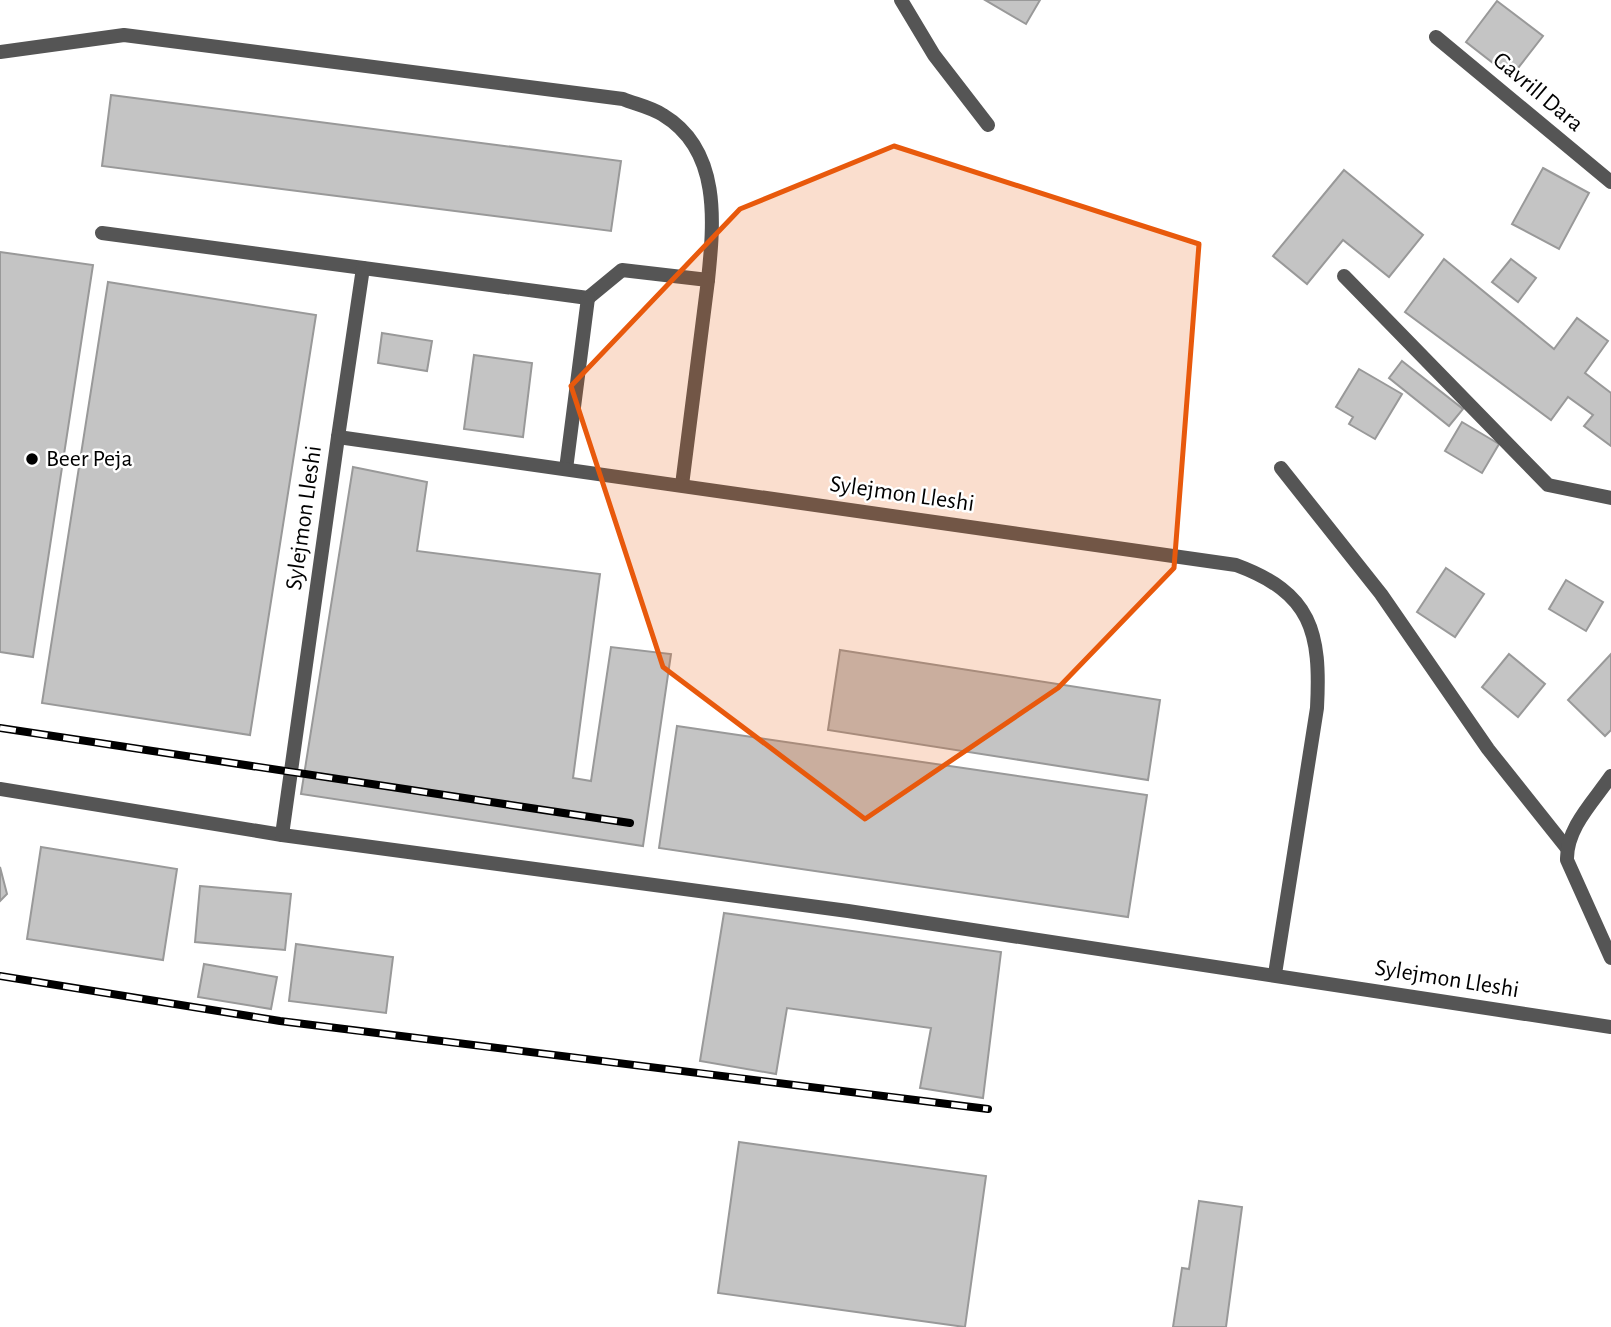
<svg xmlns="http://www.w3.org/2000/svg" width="1611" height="1327" font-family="'Alegreya Sans',sans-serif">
<rect width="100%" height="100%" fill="#fff"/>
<g fill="#c4c4c4" stroke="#999" stroke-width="2">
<polygon points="985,0 1040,0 1026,24"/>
<polygon points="1497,1 1543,36 1511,77 1466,42"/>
<polygon points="111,95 621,161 611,231 102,166"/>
<polygon points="1543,168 1589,193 1559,249 1512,224"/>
<polygon points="1344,170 1423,235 1389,277 1343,240 1307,284 1273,256"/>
<polygon points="0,252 93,265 33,657 0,652"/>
<polygon points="1444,259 1554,349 1577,318 1608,341 1585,373 1611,393 1611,446 1584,426 1593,415 1568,397 1551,420 1405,312"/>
<polygon points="1511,259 1536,278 1518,302 1492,282"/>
<polygon points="108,282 316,315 250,735 42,703"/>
<polygon points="382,333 432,341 427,371 378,363"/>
<polygon points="474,355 532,363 523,437 464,429"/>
<polygon points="1402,361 1463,409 1449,426 1389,378"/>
<polygon points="1359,369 1402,394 1375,439 1349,424 1353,417 1336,407"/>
<polygon points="1462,422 1499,444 1482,473 1445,451"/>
<polygon points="353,467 427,482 417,551 600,574 573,778 591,781 611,647 671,654 643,846 301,794"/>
<polygon points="1446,568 1484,594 1455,637 1417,612"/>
<polygon points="1566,580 1603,602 1586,631 1549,609"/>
<polygon points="840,650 1160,700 1148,780 828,730"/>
<polygon points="1509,654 1545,684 1518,717 1482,687"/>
<polygon points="1611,654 1611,730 1605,736 1568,700"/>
<polygon points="677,726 1147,795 1128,917 659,848"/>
<polygon points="41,847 177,869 163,960 27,939"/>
<polygon points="0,867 7,894 0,901"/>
<polygon points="200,886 291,894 285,950 195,942"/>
<polygon points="724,913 1001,952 983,1098 920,1088 931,1028 787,1008 776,1074 700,1061"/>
<polygon points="296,944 393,957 386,1013 289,1001"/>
<polygon points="204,964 277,977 271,1009 198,997"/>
<polygon points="739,1142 986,1176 965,1327 718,1293"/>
<polygon points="1199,1201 1242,1207 1226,1327 1173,1327 1182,1268 1189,1269"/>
</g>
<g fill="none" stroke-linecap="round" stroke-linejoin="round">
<g stroke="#555" stroke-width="14">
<path d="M0,52L124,35L623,99C635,104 651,107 663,115C721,150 714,222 708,280"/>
<polyline points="102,233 588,298 622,270 708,280 682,485"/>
<polyline points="1344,276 1548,485 1611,498"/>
<polyline points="338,437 363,268"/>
<polyline points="566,469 588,298"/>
<polyline points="0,789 282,835"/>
<path d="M1275,974L1317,708C1321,632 1312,593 1236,565L338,437L282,835L848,911L1611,1027"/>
</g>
<g stroke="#555" stroke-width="14">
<polyline points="901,0 934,55 988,125"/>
<polyline points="1436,37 1611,182"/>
<polyline points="1281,468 1381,594 1488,749 1566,847"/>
<path d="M1611,776C1594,801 1566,828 1567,860L1611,958"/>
</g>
<defs>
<g id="rail">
<polyline points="0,728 630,823"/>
<polyline points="0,976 280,1021 988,1109"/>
</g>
</defs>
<use href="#rail" stroke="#000" stroke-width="8"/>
<use href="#rail" stroke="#fff" stroke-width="5" stroke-dasharray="16" stroke-linecap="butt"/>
</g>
<path fill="#e8590c" fill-opacity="0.2" stroke="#e8590c" stroke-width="5" stroke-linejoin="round" d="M894,146L1199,244L1174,568L1058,688L865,819L663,667L571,386L740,209Z"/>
<circle fill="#000" stroke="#fff" stroke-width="2.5" cx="32" cy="459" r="7"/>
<g text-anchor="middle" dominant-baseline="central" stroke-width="5" stroke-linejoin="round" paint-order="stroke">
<g font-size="24" fill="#000" stroke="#fff">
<text transform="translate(1538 92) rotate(40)">Gavrill Dara</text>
<text transform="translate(902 494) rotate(8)">Sylejmon Lleshi</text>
<text transform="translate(304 518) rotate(-82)">Sylejmon Lleshi</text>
<text transform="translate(1447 979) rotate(9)">Sylejmon Lleshi</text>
</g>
<g font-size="24" fill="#000" stroke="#fff" text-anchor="start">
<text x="46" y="459">Beer Peja</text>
</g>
</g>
</svg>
